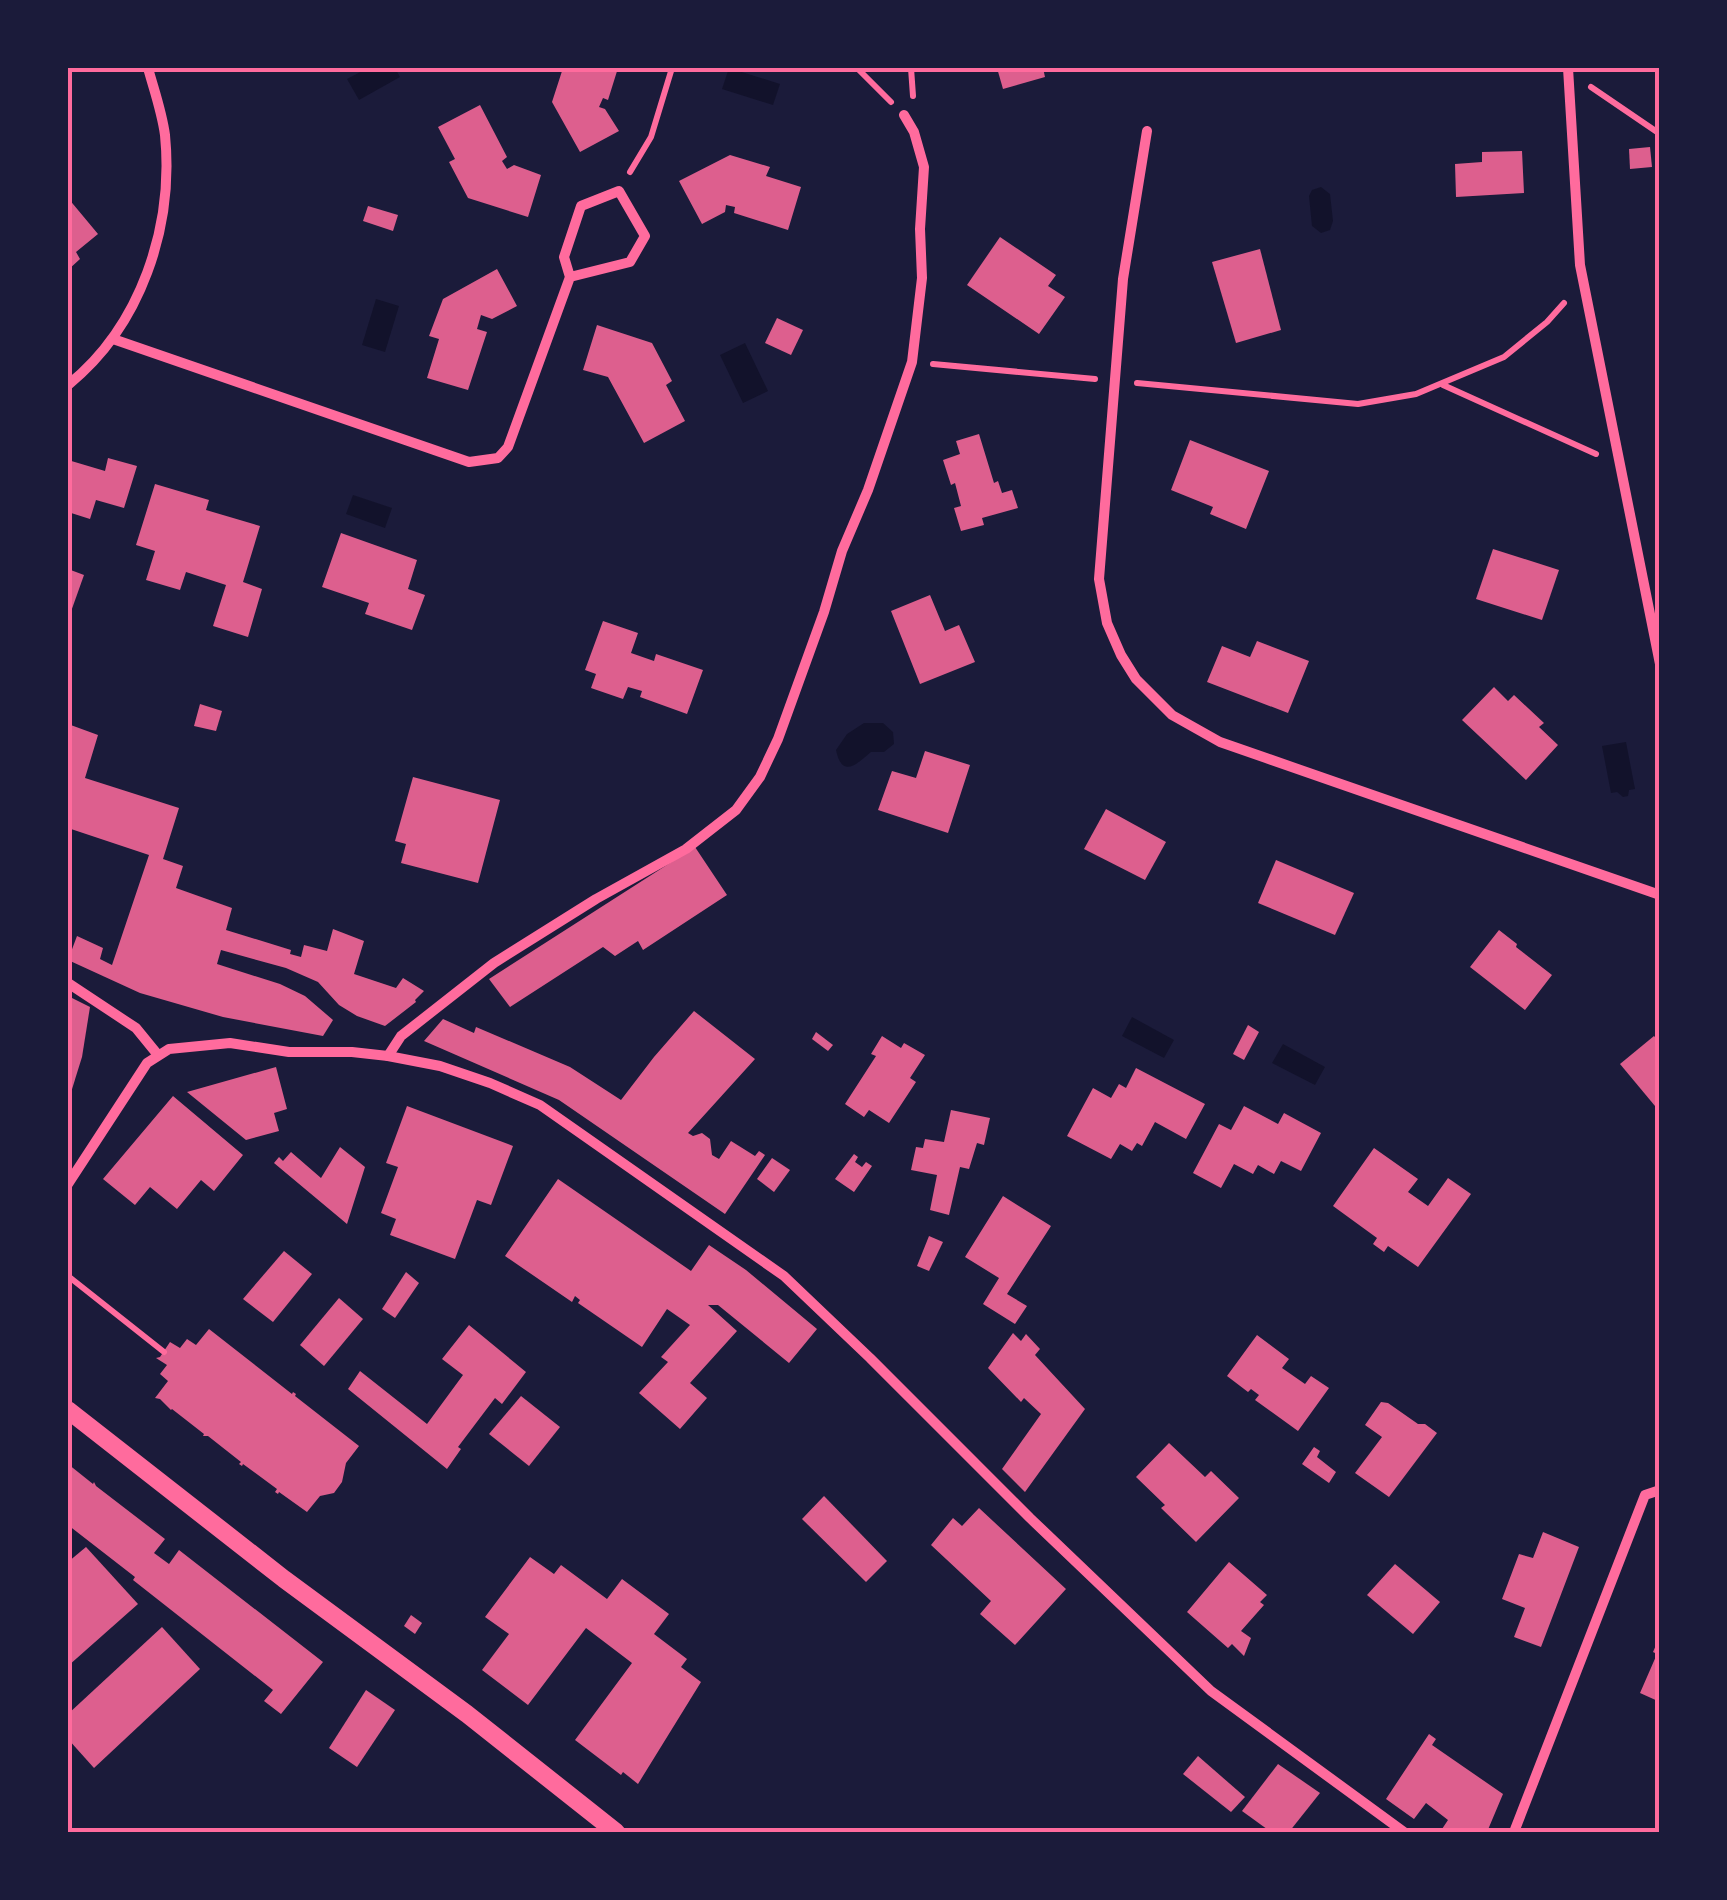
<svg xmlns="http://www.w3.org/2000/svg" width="1727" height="1900" font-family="Bitter,serif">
<rect width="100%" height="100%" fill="#1b1b3a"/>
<g fill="#12122b">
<polygon points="368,68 395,68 400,77 359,100 347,79"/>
<polygon points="729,68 780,84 773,105 722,89"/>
<polygon points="1321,187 1330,194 1333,221 1330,230 1321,233 1312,226 1309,196 1312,190"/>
<polygon points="376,299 399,306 385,352 362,345"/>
<polygon points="745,343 768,391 743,403 720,355"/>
<polygon points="353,495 392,508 385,528 346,514"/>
<path d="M864,723H883L893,732L894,744L884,752H871C857,764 842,779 836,750L847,734Z"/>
<polygon points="1626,742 1635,789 1629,790 1628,796 1623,797 1617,792 1611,793 1602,746"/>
<polygon points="1132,1017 1174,1040 1164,1058 1122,1036"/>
<polygon points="1283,1044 1325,1067 1315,1085 1272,1063"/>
</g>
<g fill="#dd5f8e">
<polygon points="563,68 618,68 608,100 603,98 599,107 605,109 619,131 580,152 552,102"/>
<polygon points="997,68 1043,68 1045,77 1003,89"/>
<polygon points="480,105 507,157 502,161 507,169 514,165 541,175 528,217 468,198 449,162 455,159 438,127"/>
<polygon points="1650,147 1652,167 1630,169 1629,149"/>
<polygon points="1522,151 1524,193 1456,197 1455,164 1482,162 1482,152"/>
<polygon points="730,155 770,167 766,176 801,187 788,230 734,213 735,207 726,205 725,212 702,224 679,181"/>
<polygon points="68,198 98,234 76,252 80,259 68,270"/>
<polygon points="368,206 398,215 393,231 363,221"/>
<polygon points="1000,237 1056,275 1048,286 1065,297 1039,334 967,285"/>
<polygon points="1260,249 1281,330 1236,343 1212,262"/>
<polygon points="497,269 517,306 492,319 481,315 477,329 487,332 468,390 427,378 439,339 429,336 443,299"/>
<polygon points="777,318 803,330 791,355 765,343"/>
<polygon points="597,325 652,343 672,381 666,385 685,421 644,443 608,377 583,370"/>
<polygon points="979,434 994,483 998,481 1002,493 1012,490 1018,508 982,518 984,525 961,531 954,508 961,506 955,483 951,485 943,460 960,454 956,441"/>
<polygon points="1190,440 1269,471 1246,529 1210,514 1213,507 1171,490"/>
<polygon points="108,458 137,466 124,508 96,500 90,519 68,512 68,460 105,471"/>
<polygon points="155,484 209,500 206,510 260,526 243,582 262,589 248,637 213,626 226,585 186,572 180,590 146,580 155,551 136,545"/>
<polygon points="341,533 417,560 408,589 425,595 412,630 365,614 369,603 322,587"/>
<polygon points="1493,549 1559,570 1542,620 1476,599"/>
<polygon points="68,569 84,575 68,620"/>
<polygon points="930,595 945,631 959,625 975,662 920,684 891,611"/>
<polygon points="603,621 638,633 631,653 654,661 656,654 703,670 687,714 640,697 642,691 628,687 623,699 591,688 596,674 585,670"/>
<polygon points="1257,641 1309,661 1288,713 1207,682 1222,646 1250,657"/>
<polygon points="1494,687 1508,701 1514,695 1544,723 1539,727 1558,745 1526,780 1462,720"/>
<polygon points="200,704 222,711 216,731 194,726"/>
<polygon points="68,724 98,735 85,778 179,808 163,859 183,866 176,888 232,908 226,930 291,950 290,954 301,957 304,945 327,951 333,929 364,941 354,974 396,988 403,978 424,991 415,1000 416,1002 385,1026 357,1016 339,1005 318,982 286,968 221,950 217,964 280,984 305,996 333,1020 323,1036 223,1017 140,993 68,960 77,936 103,948 100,959 112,965 149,855 68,828"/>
<polygon points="925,751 970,765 948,833 878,810 892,771 916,778"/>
<polygon points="413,777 500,800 478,883 401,863 406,844 395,841"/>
<polygon points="1106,809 1166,842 1145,880 1084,849"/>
<polygon points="695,847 727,895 643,950 638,941 615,956 603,947 510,1007 489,979"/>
<polygon points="1276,860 1354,893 1335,935 1258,903"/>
<polygon points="1499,930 1517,944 1516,947 1552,975 1525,1010 1470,967"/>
<polygon points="68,996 90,1007 82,1057 68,1102"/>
<polygon points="694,1011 755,1059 688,1133 693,1136 702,1133 710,1139 712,1155 719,1159 731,1141 755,1156 759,1151 765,1155 725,1214 559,1100 424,1041 443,1019 474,1033 476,1027 570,1067 621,1100 654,1057"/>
<polygon points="1248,1025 1259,1032 1244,1060 1233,1054"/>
<polygon points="816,1032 833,1045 828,1051 812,1039"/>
<polygon points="882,1036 901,1048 904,1043 925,1055 910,1078 916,1082 889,1123 869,1110 864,1117 845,1104 876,1056 871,1054"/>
<polygon points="1654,1036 1660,1043 1660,1112 1620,1064"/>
<polygon points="276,1067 287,1109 274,1113 279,1131 246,1140 187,1092"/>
<polygon points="1136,1068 1205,1104 1186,1139 1155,1122 1142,1146 1137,1143 1132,1151 1120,1144 1111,1159 1067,1136 1093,1088 1111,1098 1119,1084 1126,1088"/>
<polygon points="173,1096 243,1155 214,1191 201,1180 177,1209 150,1187 135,1205 103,1179"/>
<polygon points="407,1106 513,1146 491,1205 477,1200 455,1259 390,1235 396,1219 381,1213 398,1167 386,1163"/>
<polygon points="1244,1106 1278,1124 1284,1113 1321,1133 1301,1171 1281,1161 1274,1174 1258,1165 1253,1174 1234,1164 1221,1188 1193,1173 1219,1124 1231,1130"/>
<polygon points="951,1110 990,1118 984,1145 977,1143 969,1169 960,1167 949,1215 930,1210 937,1175 911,1170 916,1147 923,1148 925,1139 944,1142"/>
<polygon points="340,1147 365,1167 347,1224 274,1163 279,1157 283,1161 291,1152 321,1178"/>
<polygon points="1374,1148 1418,1179 1408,1192 1428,1206 1448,1178 1471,1194 1418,1267 1388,1246 1384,1252 1373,1244 1377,1238 1333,1206"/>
<polygon points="854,1154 858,1157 855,1162 862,1167 866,1162 872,1166 854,1192 835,1179"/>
<polygon points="772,1158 790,1170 774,1192 757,1179"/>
<polygon points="558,1179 691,1271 709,1245 746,1270 817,1329 789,1363 718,1305 708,1305 737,1331 690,1383 707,1398 680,1429 639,1393 668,1362 661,1357 690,1325 667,1309 642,1347 578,1303 580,1300 575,1296 572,1302 505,1256"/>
<polygon points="1003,1196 1051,1226 1007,1294 1027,1306 1015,1324 983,1304 999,1278 965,1257"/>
<polygon points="929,1236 943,1242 929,1271 917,1266"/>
<polygon points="284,1251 312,1274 273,1322 243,1299"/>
<polygon points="406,1272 419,1283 395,1318 382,1309"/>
<polygon points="339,1298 363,1319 324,1366 300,1345"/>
<polygon points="469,1325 526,1372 502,1404 495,1398 458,1447 461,1449 447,1469 348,1389 360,1371 427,1424 463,1375 442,1359"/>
<polygon points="209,1329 292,1394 293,1392 296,1394 295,1396 359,1446 346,1463 342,1482 334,1493 320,1496 307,1512 279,1492 278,1494 275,1492 277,1489 243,1464 242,1466 239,1464 241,1462 208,1436 203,1436 204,1434 172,1409 171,1410 160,1399 155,1398 168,1381 160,1374 167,1365 156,1358 160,1357 170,1342 180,1348 187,1339 196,1345"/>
<polygon points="1013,1333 1021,1341 1026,1334 1040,1349 1035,1355 1085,1409 1025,1492 1002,1469 1041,1414 1024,1398 1021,1402 988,1368"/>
<polygon points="1257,1335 1289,1359 1282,1368 1305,1384 1311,1376 1329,1388 1298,1431 1255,1400 1259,1395 1251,1389 1248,1392 1227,1376"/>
<polygon points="521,1396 560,1427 529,1466 489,1434"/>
<polygon points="1381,1402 1388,1403 1418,1424 1425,1424 1437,1433 1389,1497 1355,1473 1382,1437 1365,1425"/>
<polygon points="1169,1443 1205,1477 1211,1471 1239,1498 1196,1542 1161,1508 1165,1505 1136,1477"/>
<polygon points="1314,1447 1320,1451 1317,1457 1336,1472 1329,1483 1302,1464"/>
<polygon points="68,1464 93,1484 94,1482 96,1486 165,1539 154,1553 169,1564 179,1550 323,1662 281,1714 264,1701 273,1690 133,1580 135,1577 68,1525"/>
<polygon points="824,1496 887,1561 866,1582 802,1519"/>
<polygon points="979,1508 1066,1589 1015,1645 980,1614 991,1601 931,1545 953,1518 962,1526"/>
<polygon points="1543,1532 1579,1547 1541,1647 1514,1637 1525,1608 1502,1599 1519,1554 1533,1558"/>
<polygon points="86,1547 138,1604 68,1666 68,1562"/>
<polygon points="530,1557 554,1574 561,1565 607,1599 622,1579 669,1614 654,1634 687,1659 681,1667 701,1682 638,1784 623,1772 621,1775 575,1740 632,1663 586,1628 528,1705 482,1670 509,1634 485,1617"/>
<polygon points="1229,1562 1267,1595 1260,1602 1264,1605 1241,1631 1251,1638 1244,1656 1232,1644 1228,1648 1187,1612"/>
<polygon points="1395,1564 1440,1602 1413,1634 1367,1595"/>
<polygon points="411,1615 422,1623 415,1634 404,1626"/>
<polygon points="162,1627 200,1669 94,1768 68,1739 68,1714"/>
<polygon points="1660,1636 1660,1702 1640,1693 1657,1654 1653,1652"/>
<polygon points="366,1690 395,1710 357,1767 329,1748"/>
<polygon points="1429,1734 1436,1739 1432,1745 1503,1794 1487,1832 1440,1832 1448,1820 1426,1803 1414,1819 1386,1799"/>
<polygon points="1198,1756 1245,1797 1231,1812 1183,1774"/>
<polygon points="1278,1764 1320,1793 1289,1832 1271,1832 1242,1811"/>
</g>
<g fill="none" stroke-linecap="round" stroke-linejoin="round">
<g stroke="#ff6b9d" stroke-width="6">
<polyline points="857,68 891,102"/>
<polyline points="911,68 913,96"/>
<polyline points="1591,87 1660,134"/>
<polyline points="630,172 651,137 672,68"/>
<polyline points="933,364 1095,379"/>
<polyline points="1137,383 1358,404 1416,394 1504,357 1547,322 1564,303"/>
<polyline points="1443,385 1596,454"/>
<polyline points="68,1276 164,1352"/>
</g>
<g stroke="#ff6b9d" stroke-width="10">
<polyline points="1568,68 1580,265 1660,664"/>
<polyline points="1147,131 1123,279 1099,579 1107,623 1121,655 1136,679 1172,715 1220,742 1660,895"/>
<polyline points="113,339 469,462 498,458 508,447 570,277 630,262 645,236 619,191 581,206 564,257 570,277"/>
<path d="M68,385C141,326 174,227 165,135C162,112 154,90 148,68"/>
<polyline points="68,983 136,1028 158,1055"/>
<polyline points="388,1056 401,1036 494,963 596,899 686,849 736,810 760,777 778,739 824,612 842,551 868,490 912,362 922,278 920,229 924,167 914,132 904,115"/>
<polyline points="68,1184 147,1063 169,1049 230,1043 289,1052 352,1052 388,1056 440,1066 490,1083 540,1105 784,1276 870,1358 1030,1518 1211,1691 1404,1832"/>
<polyline points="1514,1832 1645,1495 1660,1490"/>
</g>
<polyline stroke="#ff6b9d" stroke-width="18" points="68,1410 284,1579 467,1714 616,1832"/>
</g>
<rect width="1727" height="1900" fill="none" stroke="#1b1b3a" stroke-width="140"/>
<rect x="70" y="70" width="1587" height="1760" fill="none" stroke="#ff6b9d" stroke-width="4"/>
</svg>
